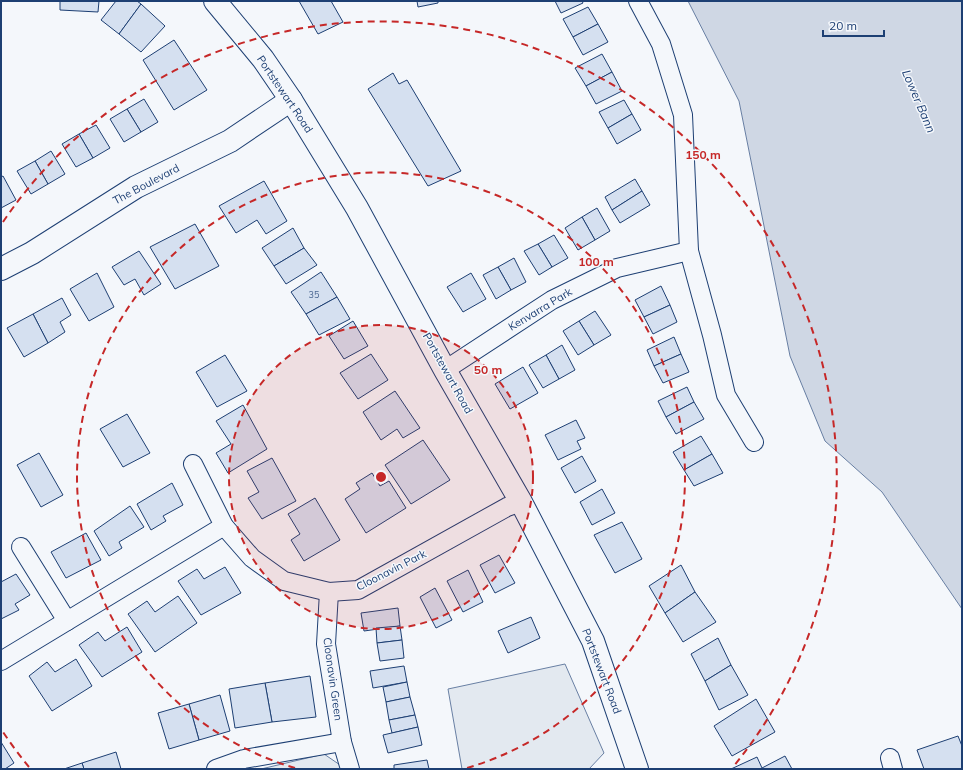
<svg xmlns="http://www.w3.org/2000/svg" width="963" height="770" font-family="Mulish,sans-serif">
<rect width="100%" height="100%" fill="#f4f7fb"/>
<g fill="#e3e9f0" stroke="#687fa3">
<polygon points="565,664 604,753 589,769 462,769 448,689"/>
<polygon points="324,754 343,767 343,769 261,769"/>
</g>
<polygon fill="#cfd7e4" stroke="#687fa3" points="688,1 962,1 962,609 882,492 825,441 790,356 739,101"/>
<g fill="#d5e0f0" stroke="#1d3f73">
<polygon points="60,1 99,1 98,12 60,10"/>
<polygon points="116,1 137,1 141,4 119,34 101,20"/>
<polygon points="299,1 331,1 343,22 318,34"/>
<polygon points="417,1 438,1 438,3 418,7"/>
<polygon points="555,1 582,1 583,3 561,13"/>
<polygon points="141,4 165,26 141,52 119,34"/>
<polygon points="588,7 598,24 573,37 563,19"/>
<polygon points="598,24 608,42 583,55 573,37"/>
<polygon points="174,40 207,90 174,110 143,60"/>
<polygon points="602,54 612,72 586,86 575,68"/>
<polygon points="612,72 622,91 596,104 586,86"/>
<polygon points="393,73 399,84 407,80 461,171 428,186 368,89"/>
<polygon points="144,99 158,122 141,132 127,109"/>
<polygon points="624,100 632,114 608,128 599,112"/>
<polygon points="127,109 141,132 124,142 110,119"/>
<polygon points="632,114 641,130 617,144 608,128"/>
<polygon points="96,125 110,148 93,158 79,134"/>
<polygon points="79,134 93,158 76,167 62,144"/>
<polygon points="51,151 65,174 48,184 35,161"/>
<polygon points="35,161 48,184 31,194 17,171"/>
<polygon points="3,176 16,200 1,208 1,177"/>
<polygon points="635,179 642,191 612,210 605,197"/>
<polygon points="264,181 287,221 266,234 257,220 236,233 219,206"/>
<polygon points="642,191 650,205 620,223 612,210"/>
<polygon points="597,208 610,231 595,240 582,217"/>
<polygon points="582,217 595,240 578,250 565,228"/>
<polygon points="195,224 219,266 175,289 150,247"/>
<polygon points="293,228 304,248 274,266 262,248"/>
<polygon points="554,235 568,258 552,267 538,244"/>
<polygon points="538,244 552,267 539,275 524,251"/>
<polygon points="304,248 317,265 286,284 274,266"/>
<polygon points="139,251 161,284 144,295 135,279 124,285 112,267"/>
<polygon points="514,258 526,282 511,290 498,267"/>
<polygon points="498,267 511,290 496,299 483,275"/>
<polygon points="321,272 337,297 306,314 291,292"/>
<polygon points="97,273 114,307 89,321 70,289"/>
<polygon points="471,273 486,299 463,312 447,287"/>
<polygon points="661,286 670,305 644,317 635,300"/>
<polygon points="337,297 350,319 319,335 306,314"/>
<polygon points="62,298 71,315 60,322 65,332 48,343 33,314"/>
<polygon points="670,305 677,322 653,334 644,317"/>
<polygon points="595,311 611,335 594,345 579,321"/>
<polygon points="33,314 48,343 24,357 7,328"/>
<polygon points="353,321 368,346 344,359 329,336"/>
<polygon points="579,321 594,345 578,355 563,331"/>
<polygon points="674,337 681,354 654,366 647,350"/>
<polygon points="562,345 575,370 559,379 546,355"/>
<polygon points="371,354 388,380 358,399 340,373"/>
<polygon points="681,354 689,372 663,383 654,366"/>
<polygon points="225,355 247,391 217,407 196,372"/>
<polygon points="546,355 559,379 543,388 529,365"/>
<polygon points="523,367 538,393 510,409 495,384"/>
<polygon points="687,387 694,402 666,417 658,401"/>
<polygon points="395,391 420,428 403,438 397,429 381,440 363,412"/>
<polygon points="694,402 704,419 676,434 666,417"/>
<polygon points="243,405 267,449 228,473 216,453 231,444 216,421"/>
<polygon points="127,414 150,453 123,467 100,429"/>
<polygon points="576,420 585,438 577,441 581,449 558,460 545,435"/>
<polygon points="701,436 712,454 684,470 673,452"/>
<polygon points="423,440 450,480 411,504 385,465"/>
<polygon points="39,453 63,495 41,507 17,465"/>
<polygon points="712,454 723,473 694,486 684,470"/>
<polygon points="582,456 596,481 575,493 561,468"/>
<polygon points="272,458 296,501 262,519 248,498 259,492 247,471"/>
<polygon points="372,473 380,486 389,481 406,508 366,533 345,499 360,489 356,483"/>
<polygon points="172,483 183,505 163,516 166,521 151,530 137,504"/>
<polygon points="602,489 615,513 592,525 580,502"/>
<polygon points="315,498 340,540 304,561 291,540 300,534 288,514"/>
<polygon points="130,506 144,527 119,542 122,548 109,556 94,531"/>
<polygon points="622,522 642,559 615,573 594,535"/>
<polygon points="86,533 101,560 66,578 51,552"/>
<polygon points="499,555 515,583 495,593 480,565"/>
<polygon points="681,565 695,592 665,613 649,586"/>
<polygon points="225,567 241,593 201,615 178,581 197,569 204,579"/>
<polygon points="468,570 483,602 463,612 447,581"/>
<polygon points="16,574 30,595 15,604 19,610 1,619 1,582"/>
<polygon points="435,588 452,620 436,628 420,597"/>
<polygon points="695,592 716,622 683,642 665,613"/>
<polygon points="178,596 197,623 155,652 128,614 147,601 155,612"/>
<polygon points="398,608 400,626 364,631 361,613"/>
<polygon points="531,617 540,638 508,653 498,631"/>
<polygon points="400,626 402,640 377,643 376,628"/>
<polygon points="127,627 142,652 102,677 79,645 98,632 105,641"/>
<polygon points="718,638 731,665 705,681 691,654"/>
<polygon points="402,640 404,658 380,661 377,643"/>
<polygon points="76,659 92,686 52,711 29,676 47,662 55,672"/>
<polygon points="731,665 748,695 719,710 705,681"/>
<polygon points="404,666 407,682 373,688 370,671"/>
<polygon points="310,676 316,717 272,722 265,683"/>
<polygon points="407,682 410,697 386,702 383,687"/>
<polygon points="265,683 272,722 235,728 229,689"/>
<polygon points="220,695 230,731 199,740 189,704"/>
<polygon points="410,697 415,715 389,720 386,702"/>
<polygon points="756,699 775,732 732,756 714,726"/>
<polygon points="189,704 199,740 169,749 158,713"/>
<polygon points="415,715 418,727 392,733 389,720"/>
<polygon points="418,727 422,745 388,753 383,735"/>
<polygon points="958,736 962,746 962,769 924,769 917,750"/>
<polygon points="1,742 14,763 5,769 1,769"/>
<polygon points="116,752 121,769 84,769 82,763"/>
<polygon points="785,756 792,769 731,769 757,757 762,768"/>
<polygon points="427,760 429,769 394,769 394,765"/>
<polygon points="82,763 84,769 64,769"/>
</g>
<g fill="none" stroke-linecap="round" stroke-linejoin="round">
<defs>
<g id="street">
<polyline points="638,1 661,44 683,115 689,251 712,335 726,395 754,442"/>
<polyline points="445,370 552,300 617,268 689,251"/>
<polyline points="193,464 224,526 252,558 284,581 329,592 358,590 507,507 521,502"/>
<polyline points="21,547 67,621"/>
<polyline points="329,592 326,644 342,742 350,769"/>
<polyline points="1,661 224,526"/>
<polyline points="890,758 893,769"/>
<polyline points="216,769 244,759 342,742"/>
</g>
<polyline id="secondary" points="1,269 32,253 136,187 230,141 291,100"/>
<polyline id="primary" points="215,1 263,59 291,100 357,208 445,370 521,502 593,641 637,769"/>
</defs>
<use href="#street" stroke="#1d3f73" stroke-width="20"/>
<use href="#secondary" stroke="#1d3f73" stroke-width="24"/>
<use href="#primary" stroke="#1d3f73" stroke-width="24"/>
<use href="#street" stroke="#f4f7fb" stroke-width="18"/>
<use href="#secondary" stroke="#f4f7fb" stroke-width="22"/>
<use href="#primary" stroke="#f4f7fb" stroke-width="22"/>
</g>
<circle cx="381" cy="477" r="152" fill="#c62828" fill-opacity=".12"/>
<g fill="none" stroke="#c62828" stroke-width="2" stroke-dasharray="7 5">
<circle cx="381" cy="477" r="152"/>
<path d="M295 768A304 304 0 1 1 467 768"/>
<path d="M29 767A456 456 0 0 1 3 732M3 222A456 456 0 1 1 733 767"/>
</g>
<g text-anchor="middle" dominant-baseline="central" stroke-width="3" stroke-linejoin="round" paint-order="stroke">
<g font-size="9" fill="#4b6792">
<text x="314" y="294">35</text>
</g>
<g font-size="11" fill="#1d3f73" stroke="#f4f7fb">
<text transform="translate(285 94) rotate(56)">Portstewart Road</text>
<text transform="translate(146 184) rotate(-28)">The Boulevard</text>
<text transform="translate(540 309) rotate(-31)">Kenvarra Park</text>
<text transform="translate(448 373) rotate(61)">Portstewart Road</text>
<text transform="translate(391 570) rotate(-27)">Cloonavin Park</text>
<text transform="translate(602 671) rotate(69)">Portstewart Road</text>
<text transform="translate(333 679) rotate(82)">Cloonavin Green</text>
</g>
<g font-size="12" font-style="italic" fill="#1d3f73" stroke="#f4f7fb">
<text transform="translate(919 101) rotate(67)">Lower Bann</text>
</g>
</g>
<circle cx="381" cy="477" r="6" fill="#c62828" stroke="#f4f7fb" stroke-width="2"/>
<g font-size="12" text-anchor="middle" font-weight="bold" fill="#c62828" stroke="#f4f7fb" stroke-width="3" stroke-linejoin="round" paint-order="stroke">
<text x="703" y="159">150 m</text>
<text x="596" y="266">100 m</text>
<text x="488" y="374">50 m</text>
</g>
<rect width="963" height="770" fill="none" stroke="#1d3f73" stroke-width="4"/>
<path d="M823 30v6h61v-6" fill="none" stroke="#1d3f73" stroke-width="2"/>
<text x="829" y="30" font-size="12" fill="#1d3f73" stroke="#f4f7fb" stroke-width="3" paint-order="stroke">20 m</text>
</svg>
